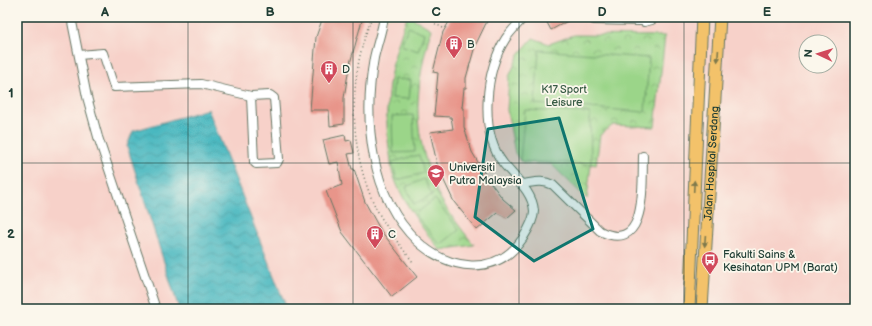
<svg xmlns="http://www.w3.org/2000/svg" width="872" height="326" font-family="'Balsamiq Sans',sans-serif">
<defs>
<pattern id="forest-firs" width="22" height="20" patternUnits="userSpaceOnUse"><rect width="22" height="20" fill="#7cb675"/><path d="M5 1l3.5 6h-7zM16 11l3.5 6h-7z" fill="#659561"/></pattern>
<pattern id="park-crowns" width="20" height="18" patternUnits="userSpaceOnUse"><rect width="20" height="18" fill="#9bd589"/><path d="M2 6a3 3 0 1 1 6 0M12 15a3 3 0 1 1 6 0" fill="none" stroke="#7eae71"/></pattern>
<pattern id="water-waves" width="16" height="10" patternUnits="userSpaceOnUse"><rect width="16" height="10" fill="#49b8c0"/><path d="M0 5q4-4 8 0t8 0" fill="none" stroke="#3c979d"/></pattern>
</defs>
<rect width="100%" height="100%" fill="#fbf7ec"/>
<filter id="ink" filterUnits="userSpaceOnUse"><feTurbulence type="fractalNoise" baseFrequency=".025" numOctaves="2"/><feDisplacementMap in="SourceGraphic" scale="8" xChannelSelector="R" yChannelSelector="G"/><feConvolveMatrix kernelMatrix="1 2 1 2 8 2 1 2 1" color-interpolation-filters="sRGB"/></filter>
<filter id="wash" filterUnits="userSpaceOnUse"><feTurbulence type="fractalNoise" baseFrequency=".012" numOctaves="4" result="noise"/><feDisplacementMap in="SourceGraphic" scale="16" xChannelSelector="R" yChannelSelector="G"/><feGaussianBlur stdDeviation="0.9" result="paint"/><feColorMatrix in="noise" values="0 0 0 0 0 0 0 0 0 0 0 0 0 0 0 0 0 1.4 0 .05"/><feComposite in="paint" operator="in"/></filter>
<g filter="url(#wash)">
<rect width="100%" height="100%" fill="#e7e0bd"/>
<path fill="#f7d1c9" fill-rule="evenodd" d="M17,17H855V309H17ZM806,42H830V66H806Z"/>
<polygon fill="url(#forest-firs)" stroke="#4e7a54" points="522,305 550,309 487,309"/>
<g fill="url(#park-crowns)" stroke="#5d895e">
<path d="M407,17H411L431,29C418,79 411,117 428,167C430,175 432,183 436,190C446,210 460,227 474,245L440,250C421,227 404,204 393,175C391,169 391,161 390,154C382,107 390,61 407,17Z"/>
<polygon points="574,35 665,36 655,127 613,125 600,135 596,165 591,164 587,199 551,164 525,163 520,161 515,153 507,110 509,77 519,54 533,38 549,44"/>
</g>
<g fill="#9bd589" stroke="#5d895e">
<polygon points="408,27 424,33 418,51 401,45"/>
<polygon points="539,50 649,58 645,112 535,104"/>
<polygon points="394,79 411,80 409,99 392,98"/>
<polygon points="525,110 590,113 591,164 520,161"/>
<polygon points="413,115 415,152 393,153 392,116"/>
<polygon points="419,155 424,173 397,180 392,162"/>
<polygon points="424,179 432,195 414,204 406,187"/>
<polygon points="435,199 459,230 440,245 415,214"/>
</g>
<polygon fill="url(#water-waves)" stroke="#347a7a" points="208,109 287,309 179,309 127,146 133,131"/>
<g id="blocks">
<g fill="#e8958a">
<polygon points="323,17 363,17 349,67 344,98 344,124 330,126 329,110 310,110 316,37"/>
<polygon points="452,17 489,17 475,46 466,78 466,88 464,88 462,108 464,108 464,127 472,152 488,179 503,199 516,210 507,218 497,213 477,230 454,202 438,168 430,132 453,129 451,117 434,116 438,73 433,72 443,32"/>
<polygon points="544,17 575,17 551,30"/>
<polygon points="345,135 346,141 351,140 354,153 348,154 352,169 354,169 365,202 381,231 417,277 392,297 342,232 326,191 342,185 338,162 329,164 323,140"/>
</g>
</g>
</g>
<g filter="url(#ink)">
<use href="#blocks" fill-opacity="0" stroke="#657664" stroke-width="1"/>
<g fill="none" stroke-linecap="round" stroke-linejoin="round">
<defs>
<g id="minor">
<polyline points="71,17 87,97 98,137 156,309"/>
<path d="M384,17C382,31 377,44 374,58C363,120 370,196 417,241C448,270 496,278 523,238C528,230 534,220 534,211C533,192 514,177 503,163C479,131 485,70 506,38C511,31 518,24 524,17"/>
<polyline points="592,17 594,20 640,21"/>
<polyline points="636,18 644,22 652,20 655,17"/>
<polyline points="79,55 103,53 114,87 201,84 251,96"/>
<polygon points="270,95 274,98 279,159 277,163 256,164 254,162 251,96"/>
<path d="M520,184C533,183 541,179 553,185L600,231C648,255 642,184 643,156"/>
</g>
<g id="major">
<polyline points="689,309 702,17"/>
<path id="s1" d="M702,309L720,17"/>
</g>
</defs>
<use href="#minor" stroke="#657664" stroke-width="10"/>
<use href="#major" stroke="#657664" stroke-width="13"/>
<g stroke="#657664" stroke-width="1.5" stroke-dasharray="1 3" stroke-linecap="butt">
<path d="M372,17C348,76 348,146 374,204C384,225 398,243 413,262"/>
<polyline points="437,17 434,23 443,28"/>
</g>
<use href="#minor" stroke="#fff" stroke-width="8"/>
<use href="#major" stroke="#f3c26a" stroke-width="11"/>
</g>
<defs><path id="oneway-solid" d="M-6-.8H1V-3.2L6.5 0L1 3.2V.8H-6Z"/></defs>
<g fill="#7e794c">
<use href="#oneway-solid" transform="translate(718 56) rotate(94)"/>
<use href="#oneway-solid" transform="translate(694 186) rotate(-87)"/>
<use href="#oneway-solid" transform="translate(705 241) rotate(94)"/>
</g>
</g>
<path fill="#0f766e" fill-opacity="0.2" stroke="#0f766e" stroke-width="3" stroke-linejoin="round" d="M559,118L593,229L534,261L475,217L488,129Z"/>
<path fill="none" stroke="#1f3d34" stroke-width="1" stroke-opacity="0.55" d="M188,17V309M353,17V309M519,17V309M684,17V309M17,163H855"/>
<defs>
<symbol id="building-pin" viewBox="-11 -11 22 30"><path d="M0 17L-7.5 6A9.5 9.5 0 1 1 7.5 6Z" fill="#d1495b" stroke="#fbf7ec"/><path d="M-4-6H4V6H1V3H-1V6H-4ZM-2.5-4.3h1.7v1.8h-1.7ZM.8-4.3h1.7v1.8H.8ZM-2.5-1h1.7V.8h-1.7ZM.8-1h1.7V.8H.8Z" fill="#fff"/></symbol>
<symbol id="university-pin" viewBox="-11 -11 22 30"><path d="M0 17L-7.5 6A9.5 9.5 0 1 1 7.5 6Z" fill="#d1495b" stroke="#fbf7ec"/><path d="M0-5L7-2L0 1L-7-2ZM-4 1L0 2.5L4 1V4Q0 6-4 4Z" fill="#fff"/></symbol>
<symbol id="bus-pin" viewBox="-11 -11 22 30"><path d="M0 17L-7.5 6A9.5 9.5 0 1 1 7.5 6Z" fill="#d1495b" stroke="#fbf7ec"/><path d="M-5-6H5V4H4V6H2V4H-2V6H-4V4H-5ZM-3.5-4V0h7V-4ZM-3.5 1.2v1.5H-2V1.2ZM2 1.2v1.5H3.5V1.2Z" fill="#fff"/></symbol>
</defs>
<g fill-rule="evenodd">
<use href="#building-pin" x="444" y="34" width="20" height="27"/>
<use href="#building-pin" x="319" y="59" width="20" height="27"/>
<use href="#university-pin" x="426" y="163" width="20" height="27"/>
<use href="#building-pin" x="365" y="224" width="20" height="27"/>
<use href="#bus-pin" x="700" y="250" width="20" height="27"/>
</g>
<g text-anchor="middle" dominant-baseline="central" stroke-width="3.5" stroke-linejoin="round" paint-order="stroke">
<g font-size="11" fill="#1f3d34" stroke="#fbf7ec" text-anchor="start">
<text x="467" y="44">B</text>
<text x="342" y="69">D</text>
<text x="449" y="167">Universiti<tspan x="449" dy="13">Putra Malaysia</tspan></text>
<text x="388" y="234">C</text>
<text x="723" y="254">Fakulti Sains &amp;<tspan x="723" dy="13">Kesihatan UPM (Barat)</tspan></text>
</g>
<g font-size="11" fill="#385b45" stroke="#fbf7ec">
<text x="564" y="89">K17 Sport<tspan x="564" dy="13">Leisure</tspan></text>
</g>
<g font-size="11" fill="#1f3d34" stroke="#fbf7ec">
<text stroke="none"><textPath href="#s1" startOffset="146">Jalan Hospital Serdang</textPath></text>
</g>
</g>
<rect width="872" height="326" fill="none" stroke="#fbf7ec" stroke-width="44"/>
<g transform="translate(818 54) rotate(274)"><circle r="19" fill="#fbf7ec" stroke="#a3ada2"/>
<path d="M0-3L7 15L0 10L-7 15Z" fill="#d1495b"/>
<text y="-6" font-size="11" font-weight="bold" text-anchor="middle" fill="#1f3d34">N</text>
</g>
<rect x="22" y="22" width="828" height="282" fill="none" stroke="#1f3d34" stroke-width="1.5"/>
<g font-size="13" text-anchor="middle" font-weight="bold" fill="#1f3d34">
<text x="105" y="16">A</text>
<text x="270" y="16">B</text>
<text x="436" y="16">C</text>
<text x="602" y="16">D</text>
<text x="767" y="16">E</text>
<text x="11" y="97">1</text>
<text x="11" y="238">2</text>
</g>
</svg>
